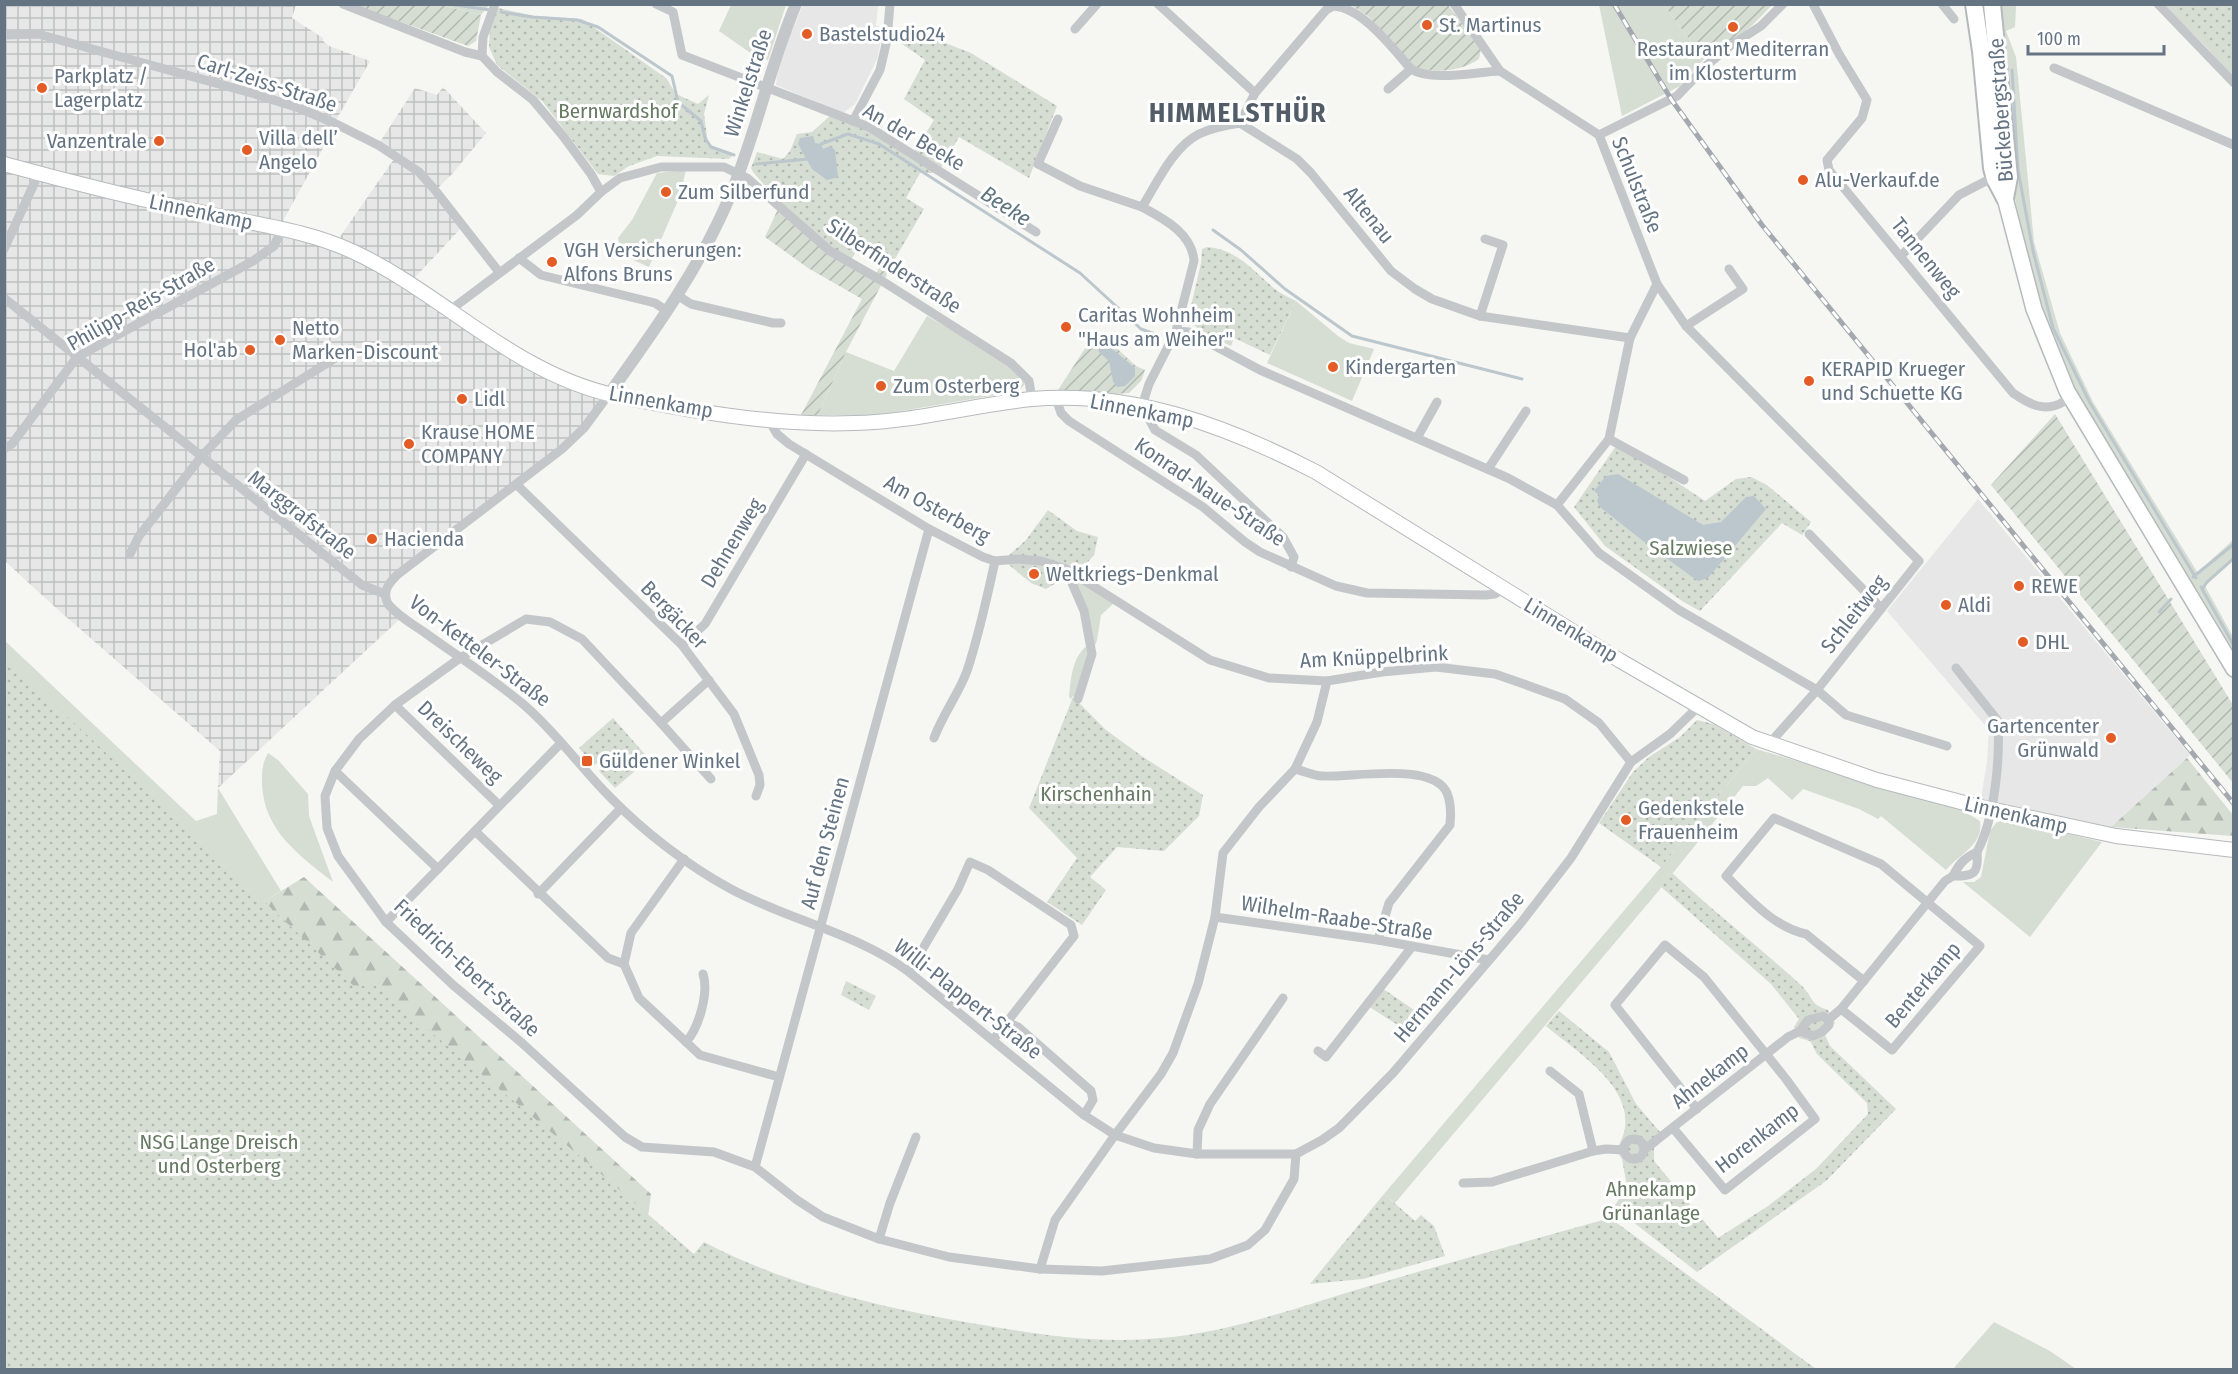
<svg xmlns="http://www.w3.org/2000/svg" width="2238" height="1374" font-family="'Fira Sans Condensed',sans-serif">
<defs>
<pattern id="industrial-grid" width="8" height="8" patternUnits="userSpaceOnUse" patternTransform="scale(1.5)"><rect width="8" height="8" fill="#e6e7e6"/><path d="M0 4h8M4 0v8" fill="none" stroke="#bec0c0"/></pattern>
<pattern id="forest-firs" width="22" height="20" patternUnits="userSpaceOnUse" patternTransform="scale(1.5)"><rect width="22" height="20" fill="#d6ddd3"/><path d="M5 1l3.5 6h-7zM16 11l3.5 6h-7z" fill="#b1b8b1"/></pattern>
<pattern id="park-dots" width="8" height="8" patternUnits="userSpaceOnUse" patternTransform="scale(1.5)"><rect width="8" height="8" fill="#d6ddd3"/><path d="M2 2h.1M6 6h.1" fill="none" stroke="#b1b8b1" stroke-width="1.8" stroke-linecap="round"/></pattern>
<pattern id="garden-furrows" width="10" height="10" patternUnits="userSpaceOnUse" patternTransform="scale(1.5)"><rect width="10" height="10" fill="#d6ddd3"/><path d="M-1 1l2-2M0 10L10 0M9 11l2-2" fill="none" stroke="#b1b8b1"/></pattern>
</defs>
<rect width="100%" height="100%" fill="#f6f6f2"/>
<g fill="#e6e7e6">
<polygon points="803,5 878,5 876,26 883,27 883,31 877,59 855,104 843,113 776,85 777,76 790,35"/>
<polygon points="1978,499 2190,755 2111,827 2106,842 1979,811 1987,762 1989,730 1887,611"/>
</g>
<polygon fill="url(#industrial-grid)" points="4,5 296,5 292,18 323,38 323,41 329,46 370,61 335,122 333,130 284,219 282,229 335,244 396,156 378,145 415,88 437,95 443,87 486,133 453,173 436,190 463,226 407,286 602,396 587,419 557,449 403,567 382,596 401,618 218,788 220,751 56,608 5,561"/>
<g fill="#d6ddd3">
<polygon points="441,5 489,5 481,15"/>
<polygon points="731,5 786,5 768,60 752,54 719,31"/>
<polygon points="1599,5 1664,5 1704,59 1680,86 1622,116"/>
<polygon points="1998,5 2015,5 2016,7 2015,27 2006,31 2016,57 2034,242 2060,333 2093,402 2199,575 2198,572 2233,540 2233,561 2205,586 2233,637 2233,661 2068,383 2034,289 2020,231 2011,172"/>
<polygon points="2164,5 2233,5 2233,77 2209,50"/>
<polygon points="686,170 680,196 649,267 622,255 618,238 632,220 657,173"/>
<polygon points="1296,301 1338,336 1349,343 1374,349 1352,401 1267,363"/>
<path d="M927,316C947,328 1018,364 1025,384L1019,391L878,415H818L846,352L894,371Z"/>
<polygon points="1071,575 1114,603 1101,615 1097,640 1093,651"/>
<polygon points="4,640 196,821 217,814 218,788 281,891 262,903 5,675"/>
<path d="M1088,645L1090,653L1076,699L1073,696L1071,699L1069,697C1071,677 1072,657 1088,645Z"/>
<path d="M1756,749L1969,812L1970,815L1980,821C1984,845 1959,854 1946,870L1881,816L1878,819L1859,809L1803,789L1792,800L1768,778L1756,786H1743L1656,894L1395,1203L1384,1194L1661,867Z"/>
<path d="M268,753L278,760L308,794L309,816L333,882C299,855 264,831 262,784C262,771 262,764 268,753Z"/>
<polygon points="2005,819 2102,842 2030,937 1963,882 1974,882 1981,877 1990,831 1996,823"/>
<polygon points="1994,1322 2050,1351 2076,1369 1953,1369"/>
</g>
<g fill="url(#forest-firs)">
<polygon points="2187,758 2233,815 2233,836 2111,827"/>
<polygon points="304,877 651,1194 645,1240 631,1296 262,903"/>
</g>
<g fill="url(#park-dots)">
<polygon points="2175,5 2233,5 2233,65"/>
<polygon points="498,8 535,16 582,19 666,78 676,94 698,104 709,95 704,114 708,144 734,154 729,159 657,156 629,166 614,176 598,174 543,102 497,65 489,47 490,26"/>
<path d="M897,31L940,41L971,53L1057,106L1029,178L959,137L938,173H920L906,198L924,209L896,257L864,239L850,261C812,240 782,205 753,172L751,168L757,152L783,159L790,151L797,134L812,132L831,115L872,131L912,155L934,120L904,99L925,60L895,39Z"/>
<path d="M1207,247C1237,249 1253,271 1275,289C1281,294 1289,297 1296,301L1270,355L1234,338L1231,346L1205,334L1194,325L1190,310L1201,263L1202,249Z"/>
<polygon points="1616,446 1663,473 1705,501 1736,479 1751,477 1767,485 1811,522 1802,535 1782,523 1700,611 1682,601 1605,546 1574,507"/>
<polygon points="1048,510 1077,531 1098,537 1094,555 1079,572 1062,571 1056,583 1046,589 1031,583 1009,565 1008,556 1026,540"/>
<path d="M4,657L356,988L372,983L600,1173L694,1254L704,1242C790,1287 887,1309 983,1325C1042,1335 1101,1344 1161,1338C1232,1332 1298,1307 1366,1287C1447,1263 1529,1241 1610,1218L1816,1369H5Z"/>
<polygon points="1073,697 1106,730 1143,757 1203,795 1199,816 1164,851 1117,847 1090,877 1106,890 1082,925 1047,902 1077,858 1029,808"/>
<polygon points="613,718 649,759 615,788 599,771 601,769 597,763 594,765 579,748"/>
<polygon points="1697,720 1713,724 1756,749 1661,867 1599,823 1633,772 1649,757 1680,737"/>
<path d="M1670,871C1713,911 1759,947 1802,986C1814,998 1809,1004 1828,1010L1835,1023L1825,1035L1830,1046L1896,1109L1826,1181L1697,1272L1614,1207L1627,1186L1622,1159L1616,1150C1651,1096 1580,1055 1546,1026L1559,1011L1609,1052L1636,1104L1660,1132L1659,1144L1654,1148V1161L1718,1238L1768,1206L1816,1169L1868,1114L1867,1103L1817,1054L1810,1041L1799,1038L1794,1027L1799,1019L1771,984L1659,885Z"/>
<polygon points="846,981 876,996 869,1010 841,995"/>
<polygon points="1382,988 1417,1012 1404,1029 1368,1006"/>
<polygon points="1384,1194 1415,1221 1421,1215 1434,1226 1445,1256 1363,1279 1310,1284"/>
</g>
<g fill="url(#garden-furrows)">
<path d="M1770,4L1771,6C1760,18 1749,29 1736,38C1725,45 1714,49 1704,59L1664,5Z"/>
<polygon points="354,5 441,5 481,15 476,41 468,46"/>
<path d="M1351,5H1448L1481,49L1479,59C1460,72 1439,72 1416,69L1369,17Z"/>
<polygon points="779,207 830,252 875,276 880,266 856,252 864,239 896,257 846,352 818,415 801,415 862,299 808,268 765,237"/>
<polygon points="1097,330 1136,366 1145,370 1141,381 1129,393 1114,394 1058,390"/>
<polygon points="2055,414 2233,705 2233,783 1991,485"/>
</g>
<g fill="#bcc7cd">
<polygon points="813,136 815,143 821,144 823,149 830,146 835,150 838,177 827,180 812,169 798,144 800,138"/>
<polygon points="1103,341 1135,368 1135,376 1125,386 1117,387 1113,381 1109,361 1098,351"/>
<polygon points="1618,474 1703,525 1721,522 1746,497 1754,496 1766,509 1708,578 1698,581 1652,548 1600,507 1597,501 1599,495 1594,491 1606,476"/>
</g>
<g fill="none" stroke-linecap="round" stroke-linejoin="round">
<g stroke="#bcc7cd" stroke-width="3">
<polyline points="449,4 490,10"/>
<polyline points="501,12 532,17 577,20 598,27 672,76 678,102 701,121 705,138 711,147 734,155"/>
<polyline points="2012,70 2018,170 2033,251 2053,328 2090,403 2196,578"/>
<polyline points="821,144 848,134 879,144 1080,273 1141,329 1160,336"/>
<polyline points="756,164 808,159"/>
<polyline points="1213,230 1241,250 1285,289 1352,336 1522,379"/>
<polyline points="2193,577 2234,544"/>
<polyline points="2201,587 2234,646"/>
<polyline points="2203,588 2207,582 2234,558"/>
<polyline points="2159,612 2171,599"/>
</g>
<defs>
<path id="secondary" d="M4,164C73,183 143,200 213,215C260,225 310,231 354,252C443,294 514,373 613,395C690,411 775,426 854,423C914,422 972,405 1032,399C1132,390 1229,427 1316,472L1619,660L1752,737L1877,780L1976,806L2116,836L2234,850"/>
<polyline id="primary" points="2005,198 2034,309 2067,391 2234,669"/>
<g id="trunk">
<polyline points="1974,4 1981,51 1992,168 1995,179 2005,198"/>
<polyline points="1992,4 2009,177 2005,198"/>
</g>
</defs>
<use href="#secondary" stroke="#b6babe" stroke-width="16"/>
<use href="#primary" stroke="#b6babe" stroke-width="18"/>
<use href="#trunk" stroke="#b6b9bc" stroke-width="20"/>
<g stroke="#c3c7ca" stroke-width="9">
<polyline points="343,4 465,52 482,56 497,72 533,100 563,136 591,174 601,192"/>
<polyline points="656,4 673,12 682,55 869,127 1036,232"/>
<polyline points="1158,4 1255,93"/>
<polyline points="1454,4 1500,71 1599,135 1657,284 1686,326 1919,561 1817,690 1769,744"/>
<path d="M1813,4L1839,54L1867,100L1862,118L1827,160L1829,170L2013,393C2029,404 2045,413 2063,402"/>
<polyline points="1942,4 1954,19"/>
<polyline points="2158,4 2234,83"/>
<polyline points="1075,29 1097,4"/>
<polyline points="4,35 38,34 255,94 299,108 334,123 378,145 419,172 435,190 499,272"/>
<polyline points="482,56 483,37 495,4"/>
<polyline points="2054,68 2234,145"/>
<polyline points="1388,89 1411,69"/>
<polyline points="1058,119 1038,164 1080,186 1142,207"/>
<polyline points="853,121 880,70 887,40 890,4"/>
<polyline points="1240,123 1297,159 1311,173 1391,271 1415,289 1432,299 1480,316 1630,338"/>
<polyline points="1599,135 1677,96 1707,65 1730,46 1761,26 1783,4"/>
<polyline points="4,249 39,173"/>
<polyline points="1901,256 1959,195 1986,181"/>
<polyline points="519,258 541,275 655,303 667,311"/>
<polyline points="677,295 691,304 773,323 781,323"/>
<polyline points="4,298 362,585 385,594"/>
<polyline points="449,311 577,215 601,192 620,178 661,167 724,167 747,178 830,251 879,279 1011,363 1029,381 1032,399"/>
<polyline points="1480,316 1503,245 1485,239"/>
<polyline points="1686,326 1743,289 1729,269"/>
<polyline points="1176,331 1189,332 1260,370 1508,478 1557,505 1599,553 1679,610 1817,690 1846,715 1947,746"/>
<path d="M609,394L584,428L562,449L397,575C388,584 382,592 388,604C398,616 412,624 424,632C457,656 492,678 523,704C556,732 580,767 610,797C643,831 687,865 729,888C787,920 855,932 909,972L1084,1115L1115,1135L1154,1148L1197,1154H1296L1322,1140L1339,1128L1393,1073L1520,924L1571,858L1631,762L1670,734L1699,706"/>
<polyline points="1056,398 1061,413 1069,421 1203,507 1245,542 1260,552 1336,586 1367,593 1486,595 1495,594 1503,589"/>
<polyline points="769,420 777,434 789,444 929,529 983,557 995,561 1018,559 1041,561 1066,569 1210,660 1269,678 1327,681 1382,672 1436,667 1495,674 1521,683 1565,699 1599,723 1631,762"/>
<polyline points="1417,438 1437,402"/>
<polyline points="1609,439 1684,480"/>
<polyline points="4,449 12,444 77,357 253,261 274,246 282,229"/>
<polyline points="1488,469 1526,411"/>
<polyline points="517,485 682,645 734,714 759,775 760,785 756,796"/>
<polyline points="1557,505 1609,439 1630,338 1657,284"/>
<polyline points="1809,534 1881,608"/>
<polyline points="130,554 139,536 201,457 236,420 350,349"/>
<path d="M1291,567L1294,557L1283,537L1196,455L1155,430L1142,406L1149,384L1176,331L1194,261C1192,233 1164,219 1142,207C1157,183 1173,147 1199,134C1212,128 1226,125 1240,123L1255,93L1326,10L1333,6C1362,7 1393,49 1411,69C1431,82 1475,72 1500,71"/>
<polyline points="1066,569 1084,611 1092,654 1078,699"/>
<polyline points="682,645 705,624 806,454"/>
<path d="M1956,668L1998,721C2000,760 1995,818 1977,852"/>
<polyline points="709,680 661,723 711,779"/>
<polyline points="395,705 499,805"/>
<polyline points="661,723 582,639 550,622 526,619 460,658 395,705 359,739 335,771 325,796 327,828 338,856 386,922 453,985 522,1043 625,1137 642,1147 714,1152 755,1167 797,1200 823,1217 879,1239 949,1257 1040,1269 1102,1271 1210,1259 1248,1245 1265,1230 1294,1179 1296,1154"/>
<path d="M934,738C943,714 959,693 967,671C979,635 987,598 995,561"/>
<path d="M1295,769C1304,771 1313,776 1322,776C1350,778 1433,761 1447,793C1451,802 1451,815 1450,825L1389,903L1378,940"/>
<polyline points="335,771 438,869"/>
<polyline points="475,831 608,958 624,964"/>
<path d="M1977,852C1979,875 1973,876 1953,876C1959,864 1964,858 1977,852Z"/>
<polyline points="684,859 631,933 624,964 639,998 700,1055 779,1077"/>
<polyline points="538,894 621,808"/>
<polyline points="1215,917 1378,940 1489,960"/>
<polyline points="386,922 561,743"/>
<polyline points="909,972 958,889 970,862 988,870 1071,925 1074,936 993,1040"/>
<path d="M1841,1009L1892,1050L1980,946L1881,864L1774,818L1726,876C1749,898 1773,927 1806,934L1864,981"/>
<polygon points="1823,1016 1828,1020 1829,1025 1822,1032 1813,1036 1800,1031 1808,1020"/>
<polyline points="1828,1020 1841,1009 1945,881 1953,876"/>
<polyline points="1006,1022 1018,1027 1091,1091 1093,1100 1084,1115"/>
<path d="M686,1042C699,1028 709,992 703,974"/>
<polyline points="1318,1051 1326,1057 1411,948"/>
<polyline points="1550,1071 1579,1094 1593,1151"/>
<polyline points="1673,1128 1725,1190 1815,1119 1786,1079 1704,977 1665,945 1615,1005 1697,1109"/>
<circle cx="1634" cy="1149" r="10"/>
<polyline points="1644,1150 1788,1037 1800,1031"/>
<polyline points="1197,1154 1198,1130 1210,1104 1283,998"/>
<polyline points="755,1167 929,529"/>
<polyline points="1463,1183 1492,1182 1593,1151 1606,1149 1624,1150"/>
<polyline points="879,1239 890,1203 916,1137"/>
<polyline points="1040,1269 1055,1220 1115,1135 1161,1074 1173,1053 1198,984 1215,917 1223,853 1259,807 1295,769 1317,722 1327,681"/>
</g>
<path stroke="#c3c7ca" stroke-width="12" d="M609,394C655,330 702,265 732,191C757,130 770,65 796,4"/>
<use href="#secondary" stroke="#fff" stroke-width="14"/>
<use href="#primary" stroke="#fff" stroke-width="15"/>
<use href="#trunk" stroke="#fff" stroke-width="16"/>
<defs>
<polyline id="rail" points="1614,4 1671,99 1762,225 2234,804"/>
</defs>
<use href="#rail" stroke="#a4a9af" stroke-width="5"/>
<use href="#rail" stroke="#fff" stroke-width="3" stroke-dasharray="9" stroke-linecap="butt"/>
</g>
<g fill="#e35c25" stroke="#fff" stroke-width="2">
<circle cx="1427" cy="25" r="6"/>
<circle cx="1733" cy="27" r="6"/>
<circle cx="807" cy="34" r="6"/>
<circle cx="42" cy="88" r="6"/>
<circle cx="159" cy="141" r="6"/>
<circle cx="247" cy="150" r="6"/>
<circle cx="1803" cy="180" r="6"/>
<circle cx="666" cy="192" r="6"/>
<circle cx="552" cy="262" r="6"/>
<circle cx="1066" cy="327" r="6"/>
<circle cx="280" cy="340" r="6"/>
<circle cx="250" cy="350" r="6"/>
<circle cx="1333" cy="367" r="6"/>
<circle cx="1809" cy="381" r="6"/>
<circle cx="881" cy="386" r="6"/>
<circle cx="462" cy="399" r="6"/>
<circle cx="409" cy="444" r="6"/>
<circle cx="372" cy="539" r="6"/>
<circle cx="1034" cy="574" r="6"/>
<circle cx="2019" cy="586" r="6"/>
<circle cx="1946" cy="605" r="6"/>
<circle cx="2023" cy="642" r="6"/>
<circle cx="2111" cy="738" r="6"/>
<rect x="581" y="755" width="12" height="12" rx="3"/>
<circle cx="1626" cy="820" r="6"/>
</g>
<g text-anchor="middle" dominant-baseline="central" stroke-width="6" stroke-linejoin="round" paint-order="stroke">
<g font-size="21" fill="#657483" stroke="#fff" text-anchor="start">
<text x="1439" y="25">St. Martinus</text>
<text x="819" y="34">Bastelstudio24</text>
<text x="1733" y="49" text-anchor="middle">Restaurant Mediterran<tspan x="1733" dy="24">im Klosterturm</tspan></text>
<text x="54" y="76">Parkplatz /<tspan x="54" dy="24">Lagerplatz</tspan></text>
<text x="259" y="138">Villa dell’<tspan x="259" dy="24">Angelo</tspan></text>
<text x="147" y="141" text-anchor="end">Vanzentrale</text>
<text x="1815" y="180">Alu-Verkauf.de</text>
<text x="678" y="192">Zum Silberfund</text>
<text x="564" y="250">VGH Versicherungen:<tspan x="564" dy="24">Alfons Bruns</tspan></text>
<text x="1078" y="315">Caritas Wohnheim<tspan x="1078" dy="24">"Haus am Weiher"</tspan></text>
<text x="292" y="328">Netto<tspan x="292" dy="24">Marken-Discount</tspan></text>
<text x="238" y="350" text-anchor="end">Hol'ab</text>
<text x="1345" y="367">Kindergarten</text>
<text x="1821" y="369">KERAPID Krueger<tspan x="1821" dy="24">und Schuette KG</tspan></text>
<text x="893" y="386">Zum Osterberg</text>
<text x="474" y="399">Lidl</text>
<text x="421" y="432">Krause HOME<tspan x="421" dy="24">COMPANY</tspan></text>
<text x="384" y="539">Hacienda</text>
<text x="1046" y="574">Weltkriegs-Denkmal</text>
<text x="2031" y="586">REWE</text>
<text x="1958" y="605">Aldi</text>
<text x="2035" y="642">DHL</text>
<text x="2099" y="726" text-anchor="end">Gartencenter<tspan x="2099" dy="24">Grünwald</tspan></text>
<text x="599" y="761">Güldener Winkel</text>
<text x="1638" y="808">Gedenkstele<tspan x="1638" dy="24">Frauenheim</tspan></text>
</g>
<g font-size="21" fill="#657483" stroke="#fff">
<text transform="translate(267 83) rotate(18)">Carl-Zeiss-Straße</text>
<text transform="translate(748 83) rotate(-72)">Winkelstraße</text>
<text transform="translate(2001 110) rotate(-94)">Bückebergstraße</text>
<text transform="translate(914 137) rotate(30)">An der Beeke</text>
<text transform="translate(1637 185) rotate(68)">Schulstraße</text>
<text transform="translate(201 212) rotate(12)">Linnenkamp</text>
<text transform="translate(1369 215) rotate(51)">Altenau</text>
<text transform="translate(1926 258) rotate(51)">Tannenweg</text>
<text transform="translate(894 266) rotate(33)">Silberfinderstraße</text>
<text transform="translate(141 304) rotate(-30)">Philipp-Reis-Straße</text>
<text transform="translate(661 402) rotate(10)">Linnenkamp</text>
<text transform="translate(1142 411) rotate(11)">Linnenkamp</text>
<text transform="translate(1210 492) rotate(34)">Konrad-Naue-Straße</text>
<text transform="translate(937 509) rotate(29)">Am Osterberg</text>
<text transform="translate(302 515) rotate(38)">Marggrafstraße</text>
<text transform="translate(732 543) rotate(-59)">Dehnenweg</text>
<text transform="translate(1854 614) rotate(-52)">Schleitweg</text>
<text transform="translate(674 615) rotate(46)">Bergäcker</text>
<text transform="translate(1571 630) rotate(31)">Linnenkamp</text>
<text transform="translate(480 651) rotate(37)">Von-Ketteler-Straße</text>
<text transform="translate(1374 657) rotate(-3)">Am Knüppelbrink</text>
<text transform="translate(460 742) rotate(44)">Dreischeweg</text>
<text transform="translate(2016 815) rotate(13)">Linnenkamp</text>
<text transform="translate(825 843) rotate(-75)">Auf den Steinen</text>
<text transform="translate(1337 918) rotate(9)">Wilhelm-Raabe-Straße</text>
<text transform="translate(1459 967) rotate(-50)">Hermann-Löns-Straße</text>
<text transform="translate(467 968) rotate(43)">Friedrich-Ebert-Straße</text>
<text transform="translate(1923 985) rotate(-50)">Benterkamp</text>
<text transform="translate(968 999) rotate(38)">Willi-Plappert-Straße</text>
<text transform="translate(1710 1076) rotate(-38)">Ahnekamp</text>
<text transform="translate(1757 1138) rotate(-38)">Horenkamp</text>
</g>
<g font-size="21" fill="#677b63" stroke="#fff">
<text x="618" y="111">Bernwardshof</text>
<text x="1691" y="548">Salzwiese</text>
<text x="1096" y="794">Kirschenhain</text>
<text x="219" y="1142">NSG Lange Dreisch<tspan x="219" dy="24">und Osterberg</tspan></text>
<text x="1651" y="1189">Ahnekamp<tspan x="1651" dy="24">Grünanlage</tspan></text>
</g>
<g font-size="22" font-style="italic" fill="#607680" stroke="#fff">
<text transform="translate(1006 206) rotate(33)">Beeke</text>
</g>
<g font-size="27" font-weight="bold" letter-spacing="1.5" fill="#535d68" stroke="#fff">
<text x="1238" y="113">HIMMELSTHÜR</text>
</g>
</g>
<rect width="2238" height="1374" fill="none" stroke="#657483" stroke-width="12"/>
<path d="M2028 45v9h136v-9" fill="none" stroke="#657483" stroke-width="3"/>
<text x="2037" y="45" font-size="18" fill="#657483" stroke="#ffffff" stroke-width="4.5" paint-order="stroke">100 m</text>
</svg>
